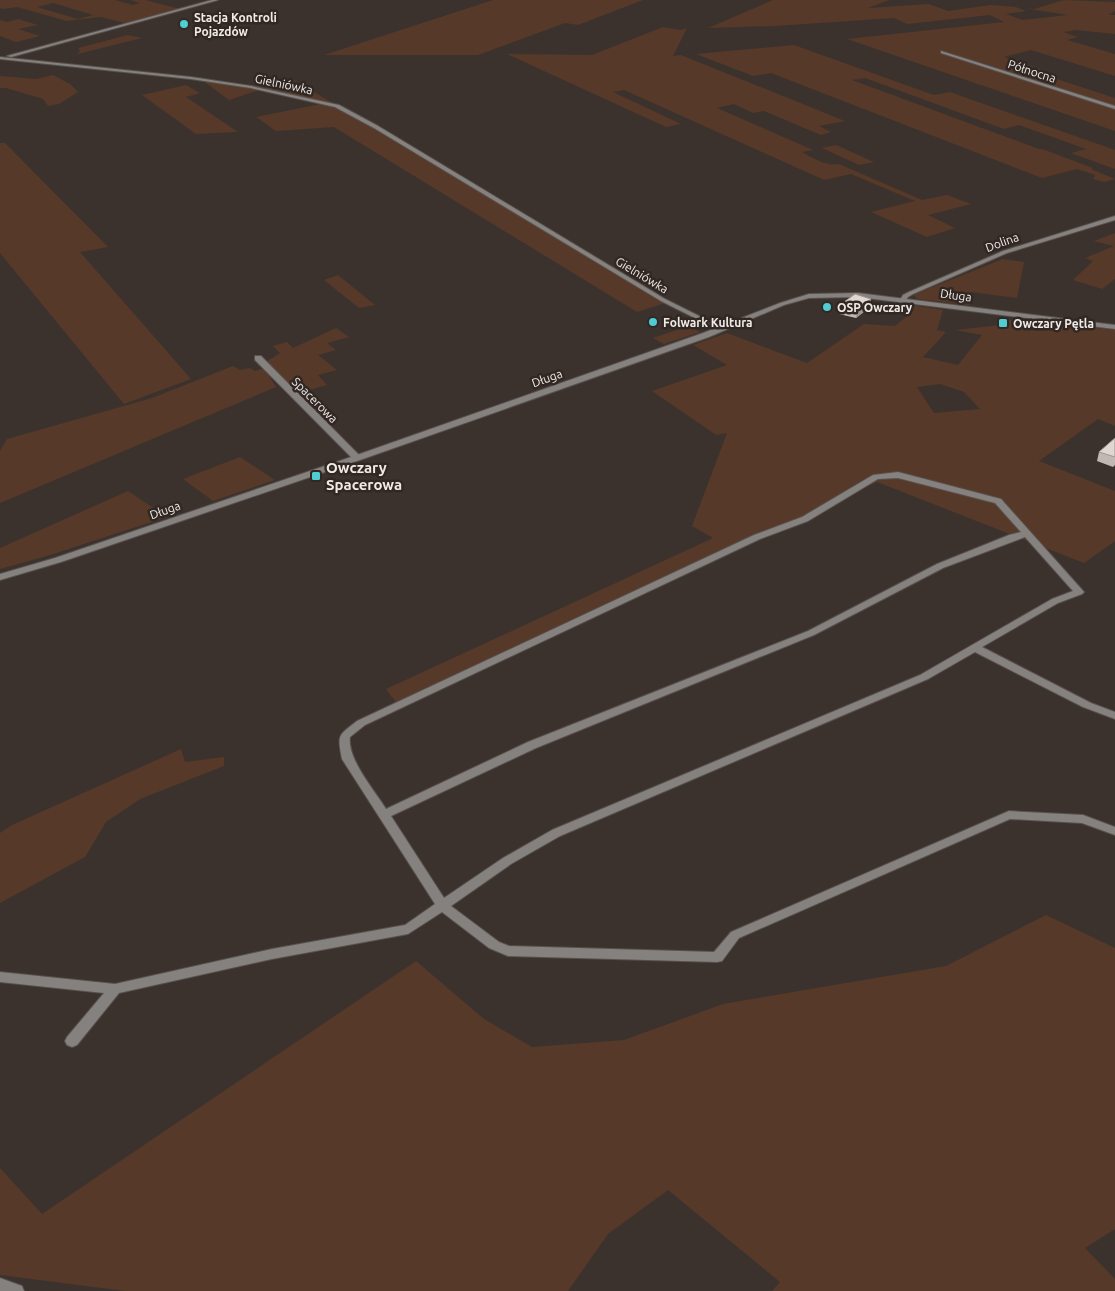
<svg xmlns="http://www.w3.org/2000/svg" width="1115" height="1291" font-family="Ubuntu,sans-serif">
<rect width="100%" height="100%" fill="#3b322e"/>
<g fill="#563929" fill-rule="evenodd">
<path d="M0,0H115L133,5L140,3L130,0H145L180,9L125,23L101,17L67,21L17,7L4,9L0,8ZM53,3L93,15L78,19L37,7Z"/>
<polygon points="493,0 643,0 578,25 565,23 478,55 324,55"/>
<polygon points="773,0 889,0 868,8 929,4 948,11 991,5 1016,7 1026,11 1006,14 1023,20 1068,15 1023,8 1034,9 1064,0 1115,2 1115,11 1109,15 1115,15 1115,34 1076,30 1063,32 1078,37 1067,40 1115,54 1115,76 1031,50 1004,57 1046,71 1038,73 1115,98 1115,131 847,39 1004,22 990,15 907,24 894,18 775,26 708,28"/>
<polygon points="18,19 38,25 18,29 40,36 16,42 0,36 0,20 7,22"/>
<path d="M663,27L681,30L687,28L673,56L681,55L845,121L819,126L831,132L821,135L764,111L753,113L734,104L717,108L813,150L802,152C812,158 828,167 839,164L922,200L947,195L971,204L928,215L955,228L927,237L871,212L915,201L851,174L824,180L624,90L613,92L681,124L666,127L507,54L592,55Z"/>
<polygon points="128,35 142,38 66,57 77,54 80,51 78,48"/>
<polygon points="794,45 934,95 950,92 1115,150 1115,169 1071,153 1086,149 1019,125 1004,129 865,78 852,80 1039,149 1042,149 1093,168 1091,169 1115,179 1105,182 1093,179 1095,175 1077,169 1042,178 771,73 753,76 696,54"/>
<polygon points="53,75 70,84 78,92 59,104 48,106 43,99 6,88 0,88 0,76 36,79"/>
<polygon points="202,80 259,90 229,100"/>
<polygon points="294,80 334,104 261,89"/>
<polygon points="186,85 200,93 186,97 238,132 196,134 142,95"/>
<polygon points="321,104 333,106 370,125 665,303 637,312 334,127 276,131 256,117"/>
<polygon points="0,143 5,143 108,247 80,252 191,379 124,404 0,253"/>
<polygon points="836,145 874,162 859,165 822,148"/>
<polygon points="1115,233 1115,279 1102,289 1073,280 1093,261 1085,258 1114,246 1094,241"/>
<polygon points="1003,259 1024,262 1017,298 971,292 969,305 918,299 913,295"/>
<polygon points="338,275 375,305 359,308 324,280"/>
<path d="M897,303L943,310L937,330L946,332L923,357L958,365L982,335L955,330L1010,324L1007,320H1024L1115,330V426L1098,419L1039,461L1115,491V541L1084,563L877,482L399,706L386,689L713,538L692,526L727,433L716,435L652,391L727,365L693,345L727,333L807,363L864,324L895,326L913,311L894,305ZM940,384L964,392L980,409L934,413L917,387Z"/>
<polygon points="689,326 700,332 664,344 653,338"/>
<polygon points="336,328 349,337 327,343 336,350 318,355 337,370 318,375 327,385 297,393 266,362 280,353 273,346 287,342 293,348"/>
<polygon points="233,366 240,370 250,368 255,371 264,368 276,387 0,503 0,451 7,439 152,398"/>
<polygon points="240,457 275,480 213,501 183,479"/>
<polygon points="128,491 167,517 47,556 0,569 0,548"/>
<polygon points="181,749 185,762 224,757 224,766 140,799 106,822 85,857 0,903 0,833 12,825"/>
<polygon points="1046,915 1115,948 1115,1229 1085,1248 1115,1279 1115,1291 772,1291 780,1282 668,1190 608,1234 568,1291 125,1291 0,1275 0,1168 42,1214 416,961 484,1019 532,1047 624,1040 723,1004 946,966"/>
</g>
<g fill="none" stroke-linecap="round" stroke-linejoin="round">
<defs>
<g id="minor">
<polygon points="212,0 218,0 11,57 7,56"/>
<polygon points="941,51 1115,106 1115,109 941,53"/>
<polygon points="0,57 191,77 251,86 339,105 378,126 665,299 725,329 719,330 661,301 374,128 335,107 251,88 191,79 0,59"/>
<polygon points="1115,216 1115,220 1007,253 913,294 908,297 905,301 900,300 903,295 909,292 1003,251"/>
<polygon points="255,356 261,356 360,456 360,460 354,460 255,360"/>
<path d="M898,472L1001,499L1084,592L1082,594L1058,603L982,647L1091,703L1115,712V719L1083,707L975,652L928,679L560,836L511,864L451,906L499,942L509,946L714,952L731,932L1009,811L1083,815L1115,827V835L1082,823L1010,819L739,938L722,961L717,962L508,956L489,948L442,912L408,934L272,959L119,993L77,1045L72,1047L67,1045L65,1041L67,1037L104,993L0,982V972L115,984L272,949L405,925L435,904L342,759C337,734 338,736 357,721L754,535L802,517L873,475ZM898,478L995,503L1021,532L1009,535L937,564L808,631L528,742L386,809C375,791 347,759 350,737L365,725L760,539L808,521L878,479ZM1025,537L1073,591L1052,599L920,675L552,830L503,858L444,898L391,816L536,748L814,635L943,568Z"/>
<polygon points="0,1278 22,1286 24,1291 0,1291"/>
</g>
<polygon id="tertiary" points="858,293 1115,325 1115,329 858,297 809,298 784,305 709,337 360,460 61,562 0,580 0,574 55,558 354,456 703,333 780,303 809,294"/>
</defs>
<use href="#minor" stroke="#58504c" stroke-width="2"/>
<use href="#tertiary" stroke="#58504c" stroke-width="2"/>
<use href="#minor" fill="#85817e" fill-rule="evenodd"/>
<use href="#tertiary" fill="#85817e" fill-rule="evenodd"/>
</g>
<g fill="#c2b8b3">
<polygon points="840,305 870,307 856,318 839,314"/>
<polygon points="1115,438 1115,465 1113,467 1097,461 1099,452"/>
</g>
<polygon fill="#9e9692" points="871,299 870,307 856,318 857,310"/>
<g fill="#e1d6d0" stroke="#9e9692">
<polygon points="855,294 871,299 857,310 840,305"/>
<polygon points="1115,438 1115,457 1099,452"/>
</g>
<g fill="#51ccd3" stroke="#312824" stroke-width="2">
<circle cx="184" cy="24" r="5"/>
<circle cx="827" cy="307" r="5"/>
<circle cx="653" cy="322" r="5"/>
<rect x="998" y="318" width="10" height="10" rx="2.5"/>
<rect x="311" y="471" width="10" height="10" rx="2.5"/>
</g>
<g text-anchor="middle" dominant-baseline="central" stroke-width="5" stroke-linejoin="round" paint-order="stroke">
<g font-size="12" font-weight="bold" fill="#f1ebe8" stroke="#312824" text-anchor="start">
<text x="194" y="17">Stacja Kontroli<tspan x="194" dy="14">Pojazdów</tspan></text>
<text x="837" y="307">OSP Owczary</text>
<text x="663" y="322">Folwark Kultura</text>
<text x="1013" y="323">Owczary Pętla</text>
</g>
<g font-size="12" fill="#f1ebe8" stroke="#312824">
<text transform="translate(1032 71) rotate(18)">Północna</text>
<text transform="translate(284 84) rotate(12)">Gielniówka</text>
<text transform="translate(1002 242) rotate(-20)">Dolina</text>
<text transform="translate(642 275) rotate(31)">Gielniówka</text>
<text transform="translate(956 295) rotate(8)">Długa</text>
<text transform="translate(547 378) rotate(-19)">Długa</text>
<text transform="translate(315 400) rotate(45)">Spacerowa</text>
<text transform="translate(165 510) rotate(-19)">Długa</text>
</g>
<g font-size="15" font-weight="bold" fill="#f1ebe8" stroke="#312824" text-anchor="start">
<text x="326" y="467">Owczary<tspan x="326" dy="17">Spacerowa</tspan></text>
</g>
</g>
</svg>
